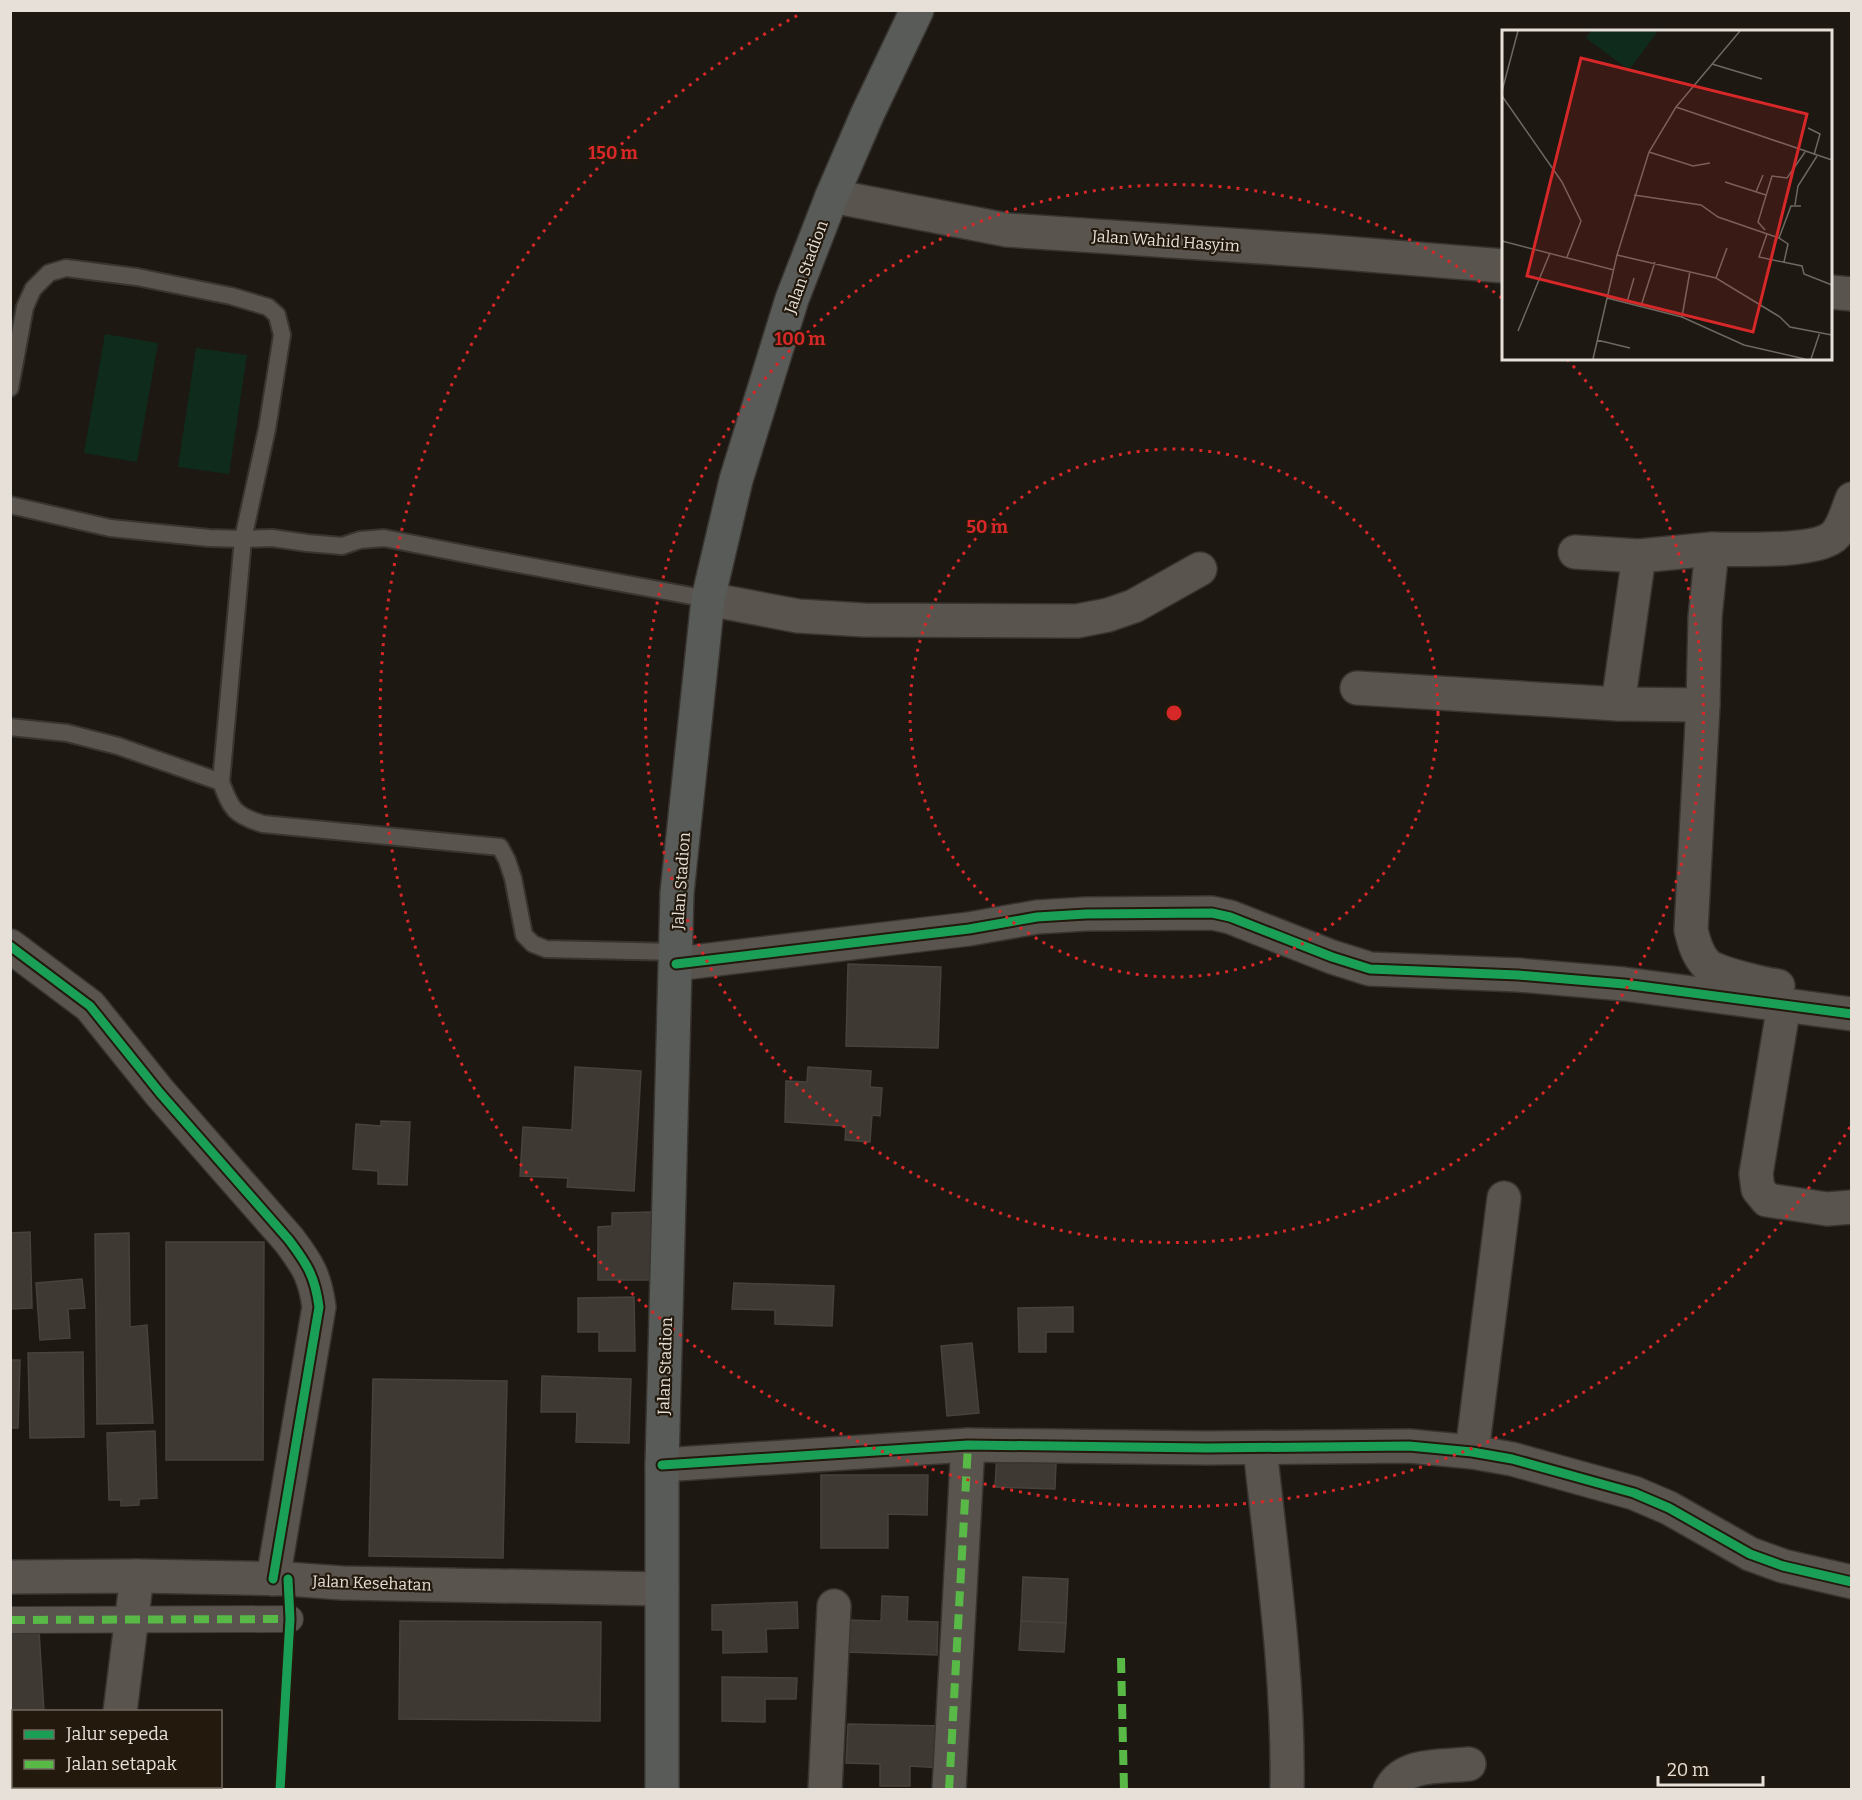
<svg xmlns="http://www.w3.org/2000/svg" width="1862" height="1800" font-family="Bitter,serif">
<rect width="100%" height="100%" fill="#1e1812"/>
<g fill="#0e2b1c">
<polygon points="105,334 158,343 137,462 84,453"/>
<polygon points="196,348 247,355 229,474 178,467"/>
</g>
<g fill="#3e3933" stroke="#48423c" stroke-width="1.5">
<polygon points="848,964 941,967 938,1048 846,1046"/>
<polygon points="575,1067 641,1071 634,1191 567,1187 568,1178 520,1176 523,1127 572,1130"/>
<polygon points="808,1067 871,1071 870,1087 882,1088 880,1116 872,1115 870,1142 845,1140 846,1126 785,1122 786,1081 807,1082"/>
<polygon points="381,1121 410,1122 407,1185 378,1184 378,1171 353,1169 356,1124 381,1126"/>
<polygon points="652,1212 652,1280 598,1280 598,1227 612,1226 612,1213"/>
<polygon points="30,1232 32,1308 10,1309 10,1233"/>
<polygon points="129,1233 130,1327 147,1325 153,1423 97,1424 95,1234"/>
<polygon points="166,1242 264,1242 263,1460 166,1460"/>
<polygon points="82,1279 85,1308 68,1309 70,1338 40,1340 36,1283"/>
<polygon points="734,1283 834,1286 832,1326 775,1324 775,1310 732,1309"/>
<polygon points="634,1297 635,1351 599,1351 599,1332 578,1332 578,1298"/>
<polygon points="1073,1307 1073,1332 1046,1332 1046,1352 1019,1352 1018,1308"/>
<polygon points="972,1343 979,1413 947,1416 941,1346"/>
<polygon points="83,1352 84,1437 30,1438 28,1353"/>
<polygon points="10,1360 20,1360 18,1428 10,1428"/>
<polygon points="542,1376 631,1379 629,1443 576,1442 577,1412 541,1412"/>
<polygon points="373,1379 507,1381 503,1558 369,1556"/>
<polygon points="155,1431 157,1498 139,1499 139,1505 121,1506 121,1500 109,1500 107,1433"/>
<polygon points="997,1453 1056,1462 1055,1489 995,1487"/>
<polygon points="821,1475 928,1475 927,1515 888,1514 888,1548 821,1548"/>
<polygon points="1023,1577 1068,1579 1066,1623 1021,1621"/>
<polygon points="882,1596 908,1597 907,1621 938,1622 937,1655 846,1652 847,1620 881,1621"/>
<polygon points="797,1602 798,1628 766,1629 767,1652 723,1653 723,1630 712,1630 712,1605"/>
<polygon points="400,1621 601,1622 600,1721 399,1719"/>
<polygon points="1021,1621 1066,1623 1064,1652 1019,1650"/>
<polygon points="39,1631 44,1712 14,1712 14,1717 10,1717 10,1633"/>
<polygon points="722,1677 797,1678 796,1699 765,1699 765,1722 722,1721"/>
<polygon points="848,1724 944,1726 942,1768 910,1766 910,1786 880,1786 880,1764 846,1763"/>
</g>
<g fill="none" stroke-linecap="round" stroke-linejoin="round">
<defs>
<g id="service">
<path d="M10,388L25,307L33,289L49,273L66,268L137,277L231,296L268,307L277,315L282,335L267,429L243,539L221,782C231,809 234,815 263,824L500,847L507,860L513,878L524,935L533,944L546,949L677,952"/>
<polyline points="10,505 110,528 209,538 243,539 272,538 307,543 342,546 360,540 384,538 491,559 708,599"/>
<polyline points="10,727 67,733 118,746 221,782"/>
</g>
<polyline id="pedestrian" points="10,1620 290,1619"/>
<g id="minor">
<polyline points="832,196 1007,230 1319,251 1504,266"/>
<polyline points="1830,292 1852,294"/>
<polyline points="1575,552 1639,556 1712,549"/>
<polyline points="708,599 798,616 864,620 1077,621 1108,615 1134,606 1200,569"/>
<polyline points="1357,688 1618,704 1703,705"/>
<polyline points="1618,704 1639,556"/>
<path d="M10,946L90,1006L160,1093L289,1240C307,1264 315,1276 319,1307L273,1579"/>
<polyline points="676,964 969,929 1037,917 1086,914 1212,913 1230,917 1332,957 1370,969 1518,975 1624,984 1852,1014"/>
<path d="M1778,986C1764,984 1715,973 1706,964C1697,954 1694,942 1691,930L1703,705L1705,617L1712,549C1739,549 1812,553 1833,537C1843,529 1847,511 1852,499"/>
<polyline points="1784,1005 1756,1174 1758,1189 1767,1200 1827,1209 1852,1207"/>
<path d="M1260,1448C1272,1561 1289,1675 1287,1790"/>
<polyline points="1472,1452 1504,1198"/>
<polyline points="662,1465 968,1445 1207,1448 1409,1446 1472,1452 1512,1459 1634,1493 1669,1508 1750,1554 1783,1566 1852,1582"/>
<polyline points="120,1712 137,1576"/>
<polyline points="109,1790 110,1786"/>
<polyline points="825,1790 834,1606"/>
<polyline points="949,1790 968,1445"/>
<path d="M1390,1790C1404,1762 1442,1767 1469,1764"/>
</g>
<polyline id="secondary" points="10,1577 137,1576 288,1579 342,1583 662,1589"/>
<polyline id="primary" points="662,1790 662,1465 677,893 708,599 736,480 792,299 832,196 867,115 917,10"/>
</defs>
<use href="#service" stroke="#38342f" stroke-width="20"/>
<use href="#pedestrian" stroke="#38342f" stroke-width="28"/>
<use href="#minor" stroke="#38342f" stroke-width="36"/>
<use href="#secondary" stroke="#38342f" stroke-width="36"/>
<use href="#primary" stroke="#38342f" stroke-width="36"/>
<use href="#service" stroke="#5a544f" stroke-width="16"/>
<use href="#pedestrian" stroke="#5a544f" stroke-width="26"/>
<use href="#minor" stroke="#5a544f" stroke-width="33"/>
<use href="#secondary" stroke="#5a544f" stroke-width="33"/>
<use href="#primary" stroke="#595b59" stroke-width="33"/>
<g stroke="#58b947" stroke-width="8" stroke-dasharray="15 8" stroke-linecap="butt">
<polyline points="10,1620 290,1619"/>
<polyline points="1121,1658 1124,1790"/>
<polyline points="949,1790 968,1445"/>
</g>
<defs>
<g id="cycleway">
<path d="M10,946L90,1006L160,1093L289,1240C307,1264 315,1276 319,1307L273,1579"/>
<polyline points="676,964 969,929 1037,917 1086,914 1212,913 1230,917 1332,957 1370,969 1518,975 1624,984 1852,1014"/>
<polyline points="662,1465 968,1445 1207,1448 1409,1446 1472,1452 1512,1459 1634,1493 1669,1508 1750,1554 1783,1566 1852,1582"/>
<polyline points="280,1790 290,1619 288,1579"/>
</g>
</defs>
<use href="#cycleway" stroke="#23190d" stroke-width="13"/>
<use href="#cycleway" stroke="#1a9f57" stroke-width="9"/>
</g>
<g fill="none" stroke="#d62828" stroke-width="3" stroke-dasharray="3 6">
<circle cx="1174" cy="713" r="264"/>
<path d="M1567 359A529 529 0 1 1 1503 299"/>
<path d="M1850 1127A793 793 0 1 1 802 13"/>
</g>
<g text-anchor="middle" dominant-baseline="central" stroke-width="4.5" stroke-linejoin="round" paint-order="stroke">
<g font-size="16" fill="#e7e0d8" stroke="#23190d">
<text transform="translate(1166 241) rotate(4)">Jalan Wahid Hasyim</text>
<text transform="translate(806 267) rotate(-70)">Jalan Stadion</text>
<text transform="translate(681 881) rotate(-86)">Jalan Stadion</text>
<text transform="translate(665 1366) rotate(-88)">Jalan Stadion</text>
<text transform="translate(372 1583) rotate(2)">Jalan Kesehatan</text>
</g>
</g>
<g transform="translate(1502 30)">
<rect width="330" height="330" fill="#1e1812"/>
<path d="M89,1H156L127,40L84,8Z" fill="#0e2b1c"/>
<path fill="none" stroke="#6e6861" stroke-width="1.5" d="M210,34L260,49M0,61L16,1M0,66L60,152L79,191L65,227M174,77L330,130M306,98L318,104L312,125M147,122L191,136L208,133M223,152L264,165M254,162L261,145M132,165L199,175L216,187L277,208L286,214L282,232M293,175L296,156L315,126M263,200L256,192L270,146L285,148L303,122M265,204L257,227L300,236L302,244L330,255M277,208L289,176H299M0,211L112,240M115,225L214,248L278,287L288,297L330,305M214,248L225,218M105,268L180,287L242,315L303,329M125,272L132,248M139,276L153,232M180,287L188,241M16,301L48,223M95,310L128,318M91,329L115,225L147,122L174,77L238,1M309,329L318,302"/>
<path fill="#d62828" fill-opacity="0.15" stroke="#d62828" stroke-width="3" d="M79,28L305,84L251,302L25,246Z"/>
<rect width="330" height="330" fill="none" stroke="#e7e0d8" stroke-width="3"/>
</g>
<circle cx="1174" cy="713" r="9" fill="#d62828" stroke="#23190d" stroke-width="3"/>
<g font-size="18" text-anchor="middle" font-weight="bold" fill="#d62828" stroke="#23190d" stroke-width="4.5" stroke-linejoin="round" paint-order="stroke">
<text x="613" y="159">150 m</text>
<text x="800" y="345">100 m</text>
<text x="987" y="533">50 m</text>
</g>
<rect width="1862" height="1800" fill="none" stroke="#e7e0d8" stroke-width="24"/>
<rect x="12" y="1710" width="210" height="78" fill="#23190d" stroke="#71695e" stroke-width="1.5"/>
<rect x="24" y="1730" width="30" height="9" fill="#1a9f57" stroke="#71695e" stroke-width="1.5"/>
<text x="66" y="1740" font-size="18" fill="#e7e0d8">Jalur sepeda</text>
<rect x="24" y="1760" width="30" height="9" fill="#58b947" stroke="#71695e" stroke-width="1.5"/>
<text x="66" y="1770" font-size="18" fill="#e7e0d8">Jalan setapak</text>
<path d="M1658 1776v9h105v-9" fill="none" stroke="#e7e0d8" stroke-width="3"/>
<text x="1667" y="1776" font-size="18" fill="#e7e0d8" stroke="#23190d" stroke-width="4.5" paint-order="stroke">20 m</text>
</svg>
